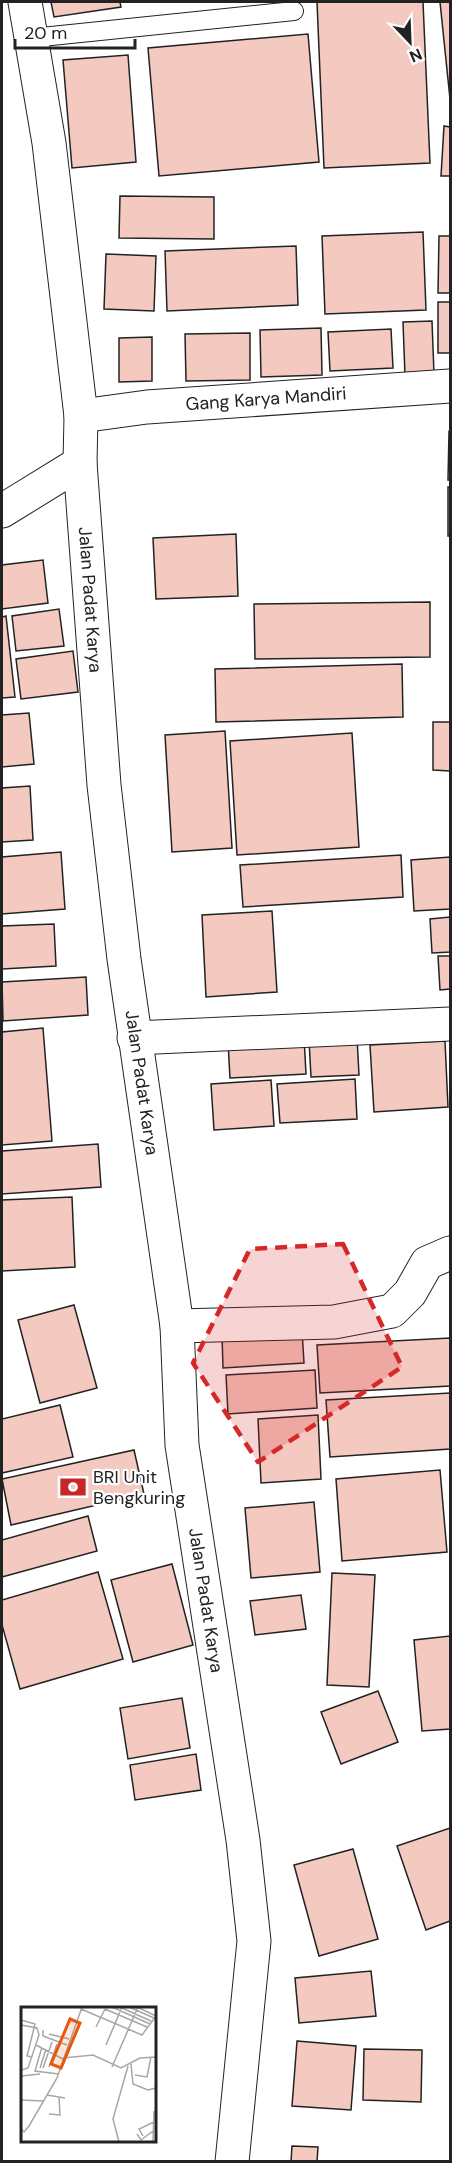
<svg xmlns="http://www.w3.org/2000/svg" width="452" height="2163" font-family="'DM Sans',sans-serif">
<rect width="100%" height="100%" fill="#fff"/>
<g fill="#f3c9c0" stroke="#222" stroke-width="1.5">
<polygon points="51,2 120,2 121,7 54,17"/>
<polygon points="317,2 423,2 430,163 324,168"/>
<polygon points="440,2 450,2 450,99"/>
<polygon points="308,34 319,162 159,176 148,48"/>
<polygon points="128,55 136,162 72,168 63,60"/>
<polygon points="444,126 450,127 450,176 441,176"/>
<polygon points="120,196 214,197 214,239 119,238"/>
<polygon points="423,232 426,310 325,314 322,236"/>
<polygon points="439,236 450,236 450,293 438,293"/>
<polygon points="296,246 298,305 167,311 165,251"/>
<polygon points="106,254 156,256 154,311 104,309"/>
<rect x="438" y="302" width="12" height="51"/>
<polygon points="432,321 434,374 405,376 403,322"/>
<polygon points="321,328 322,375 261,377 260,330"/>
<polygon points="391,329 393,368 330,371 328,332"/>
<polygon points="250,333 250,380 186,381 185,334"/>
<polygon points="152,337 152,381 119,382 119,338"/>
<polygon points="449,432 450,433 450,480 448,480"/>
<rect x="448" y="487" width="2" height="49"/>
<polygon points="236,534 238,596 156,599 153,538"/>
<polygon points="43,560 48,603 2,609 2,565"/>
<polygon points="430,602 430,657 255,659 254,604"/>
<polygon points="59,609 64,646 16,651 12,616"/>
<polygon points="6,616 15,697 2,698 2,617"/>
<polygon points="73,651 78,692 21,699 16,659"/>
<polygon points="402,664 403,717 216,722 215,669"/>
<polygon points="29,713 34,764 2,767 2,715"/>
<polygon points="433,722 450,722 450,771 433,770"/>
<polygon points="225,731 232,848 172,852 165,735"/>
<polygon points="352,733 359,847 237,855 230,741"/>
<polygon points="30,786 33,840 2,842 2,788"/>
<polygon points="61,852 65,909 2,914 2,857"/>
<polygon points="401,855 403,897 243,907 240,865"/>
<polygon points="450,857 450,909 414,911 411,860"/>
<polygon points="272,911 277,992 206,997 202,915"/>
<polygon points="450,917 450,952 432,953 430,919"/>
<polygon points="54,924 56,966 2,969 2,926"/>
<polygon points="438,956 450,956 450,989 440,990"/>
<polygon points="86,977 88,1015 3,1021 2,982"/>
<polygon points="43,1028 52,1141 2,1145 2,1032"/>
<polygon points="304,1037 306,1074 230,1078 228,1042"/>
<polygon points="357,1037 359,1075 311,1077 309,1040"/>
<polygon points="445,1041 448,1107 374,1112 370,1045"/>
<polygon points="355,1079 357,1119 280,1123 277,1084"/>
<polygon points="271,1080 274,1126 214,1130 211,1084"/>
<polygon points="98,1144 101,1187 2,1194 2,1151"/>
<polygon points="72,1197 75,1267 2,1271 2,1200"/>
<polygon points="74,1305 97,1388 40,1403 18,1320"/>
<polygon points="302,1330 304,1363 223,1368 222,1335"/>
<polygon points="450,1338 450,1386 320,1393 317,1345"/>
<polygon points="315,1370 317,1408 228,1414 226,1375"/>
<polygon points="450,1393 450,1449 330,1457 326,1400"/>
<polygon points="60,1405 73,1457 2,1473 2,1419"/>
<polygon points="318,1415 321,1479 261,1483 258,1419"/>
<polygon points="134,1450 144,1494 11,1525 2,1479"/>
<polygon points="440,1470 447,1552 342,1561 336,1479"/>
<polygon points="314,1502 320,1572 251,1578 245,1508"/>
<polygon points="88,1516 97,1551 2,1577 2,1540"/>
<polygon points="172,1564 193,1645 133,1662 111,1580"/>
<polygon points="98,1572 123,1659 20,1689 2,1625 2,1600"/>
<polygon points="332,1573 375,1575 369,1687 327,1685"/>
<polygon points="301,1595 306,1629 255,1635 250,1601"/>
<polygon points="450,1636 450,1729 422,1731 414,1640"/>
<polygon points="378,1691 398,1742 341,1764 321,1712"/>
<polygon points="182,1698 190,1748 128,1759 120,1708"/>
<polygon points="196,1754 201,1790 135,1800 130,1765"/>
<polygon points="450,1828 450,1921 426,1930 397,1846"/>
<polygon points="353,1849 378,1939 319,1956 294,1865"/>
<polygon points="371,1971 376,2016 299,2023 295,1978"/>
<polygon points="297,2041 356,2046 351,2110 292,2106"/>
<polygon points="364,2049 422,2050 421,2102 363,2100"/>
<polygon points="292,2146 318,2147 317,2162 291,2162"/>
</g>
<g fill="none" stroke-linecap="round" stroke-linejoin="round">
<defs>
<polyline id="service" points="32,38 294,11"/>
<g id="minor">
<path id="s1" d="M81,416L147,407L450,386"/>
<polyline points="2,511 80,463"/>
<polyline points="134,1038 450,1024"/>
<polyline points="177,1326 334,1322 392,1311 410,1293 427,1263 450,1253"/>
</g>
<g id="secondary">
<path id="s2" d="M25,2L49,143L81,416L80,463L104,785L124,959L177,1326L182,1445L243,1840L254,1941L232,2162"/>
</g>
</defs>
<use href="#service" stroke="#222" stroke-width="20"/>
<use href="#minor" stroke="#222" stroke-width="35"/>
<use href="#secondary" stroke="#222" stroke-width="35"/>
<use href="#service" stroke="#fff" stroke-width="18"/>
<use href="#minor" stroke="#fff" stroke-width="33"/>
<use href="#secondary" stroke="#fff" stroke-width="33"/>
</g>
<path fill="#d62828" fill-opacity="0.2" stroke="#d62828" stroke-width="4.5" stroke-dasharray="12 8" stroke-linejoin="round" d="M343,1244L402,1367L258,1462L193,1363L250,1249Z"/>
<defs>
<symbol id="bank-bare" viewBox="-9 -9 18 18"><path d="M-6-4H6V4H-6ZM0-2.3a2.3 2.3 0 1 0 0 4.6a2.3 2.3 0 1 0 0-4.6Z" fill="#c62828" stroke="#fff" stroke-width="2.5" paint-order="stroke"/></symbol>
</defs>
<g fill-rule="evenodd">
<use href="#bank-bare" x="54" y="1468" width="38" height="38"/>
</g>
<g text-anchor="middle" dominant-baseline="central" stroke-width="4.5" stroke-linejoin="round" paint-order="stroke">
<g font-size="18" fill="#222" stroke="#fff">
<text stroke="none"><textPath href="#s1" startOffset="186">Gang Karya Mandiri</textPath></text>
<text stroke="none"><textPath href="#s2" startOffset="602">Jalan Padat Karya</textPath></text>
<text stroke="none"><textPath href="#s2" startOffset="1088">Jalan Padat Karya</textPath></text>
<text stroke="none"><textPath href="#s2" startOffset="1610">Jalan Padat Karya</textPath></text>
</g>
<g font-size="18" fill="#222" stroke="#fff" text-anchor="start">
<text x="93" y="1477">BRI Unit<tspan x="93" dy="21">Bengkuring</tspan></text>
</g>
</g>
<g transform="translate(21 2007)">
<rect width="135" height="135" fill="#fff"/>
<path fill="none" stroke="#a7a7a7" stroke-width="1.5" d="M91,0L129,17M108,0L133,11M116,0L135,9M101,1L130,14M60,2L121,28L135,9M84,2L126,20M0,13L14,17L6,49L11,50M0,18L16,21L18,28L7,61L0,63M75,20L84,2M22,23V29L46,38M28,27L48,32M15,38L42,52M85,38L101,0M21,40L14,64L38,67M42,51L72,48L100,61L119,51L135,50M110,57L112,77L127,83L135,81M28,60L36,37M91,60L117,0M19,61L25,42M22,61L31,35M114,68L126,70L130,50M0,69L19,67M26,88L44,91M0,93L23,94M28,107L39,108L38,90M0,122L3,125L8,119L36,71L61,0M116,127L120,133L132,124M122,129L118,122L133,115M98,135L92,112L107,59M132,135L133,104"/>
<path fill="#e8590c" fill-opacity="0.15" stroke="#e8590c" stroke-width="3" d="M49,12L59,16L40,61L30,57Z"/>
<rect width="135" height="135" fill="none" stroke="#222" stroke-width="3"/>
</g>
<rect width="452" height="2163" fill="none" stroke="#222222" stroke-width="6"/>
<g transform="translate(410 42) rotate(157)" stroke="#ffffff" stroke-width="4.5" paint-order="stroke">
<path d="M0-4.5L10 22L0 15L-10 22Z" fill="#222222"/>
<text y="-9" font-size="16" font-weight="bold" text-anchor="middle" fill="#222222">N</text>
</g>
<path d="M15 39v9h120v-9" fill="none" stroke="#222222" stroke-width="3"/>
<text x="24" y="39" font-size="18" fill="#222222" stroke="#ffffff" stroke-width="4.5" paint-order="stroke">20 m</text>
</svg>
